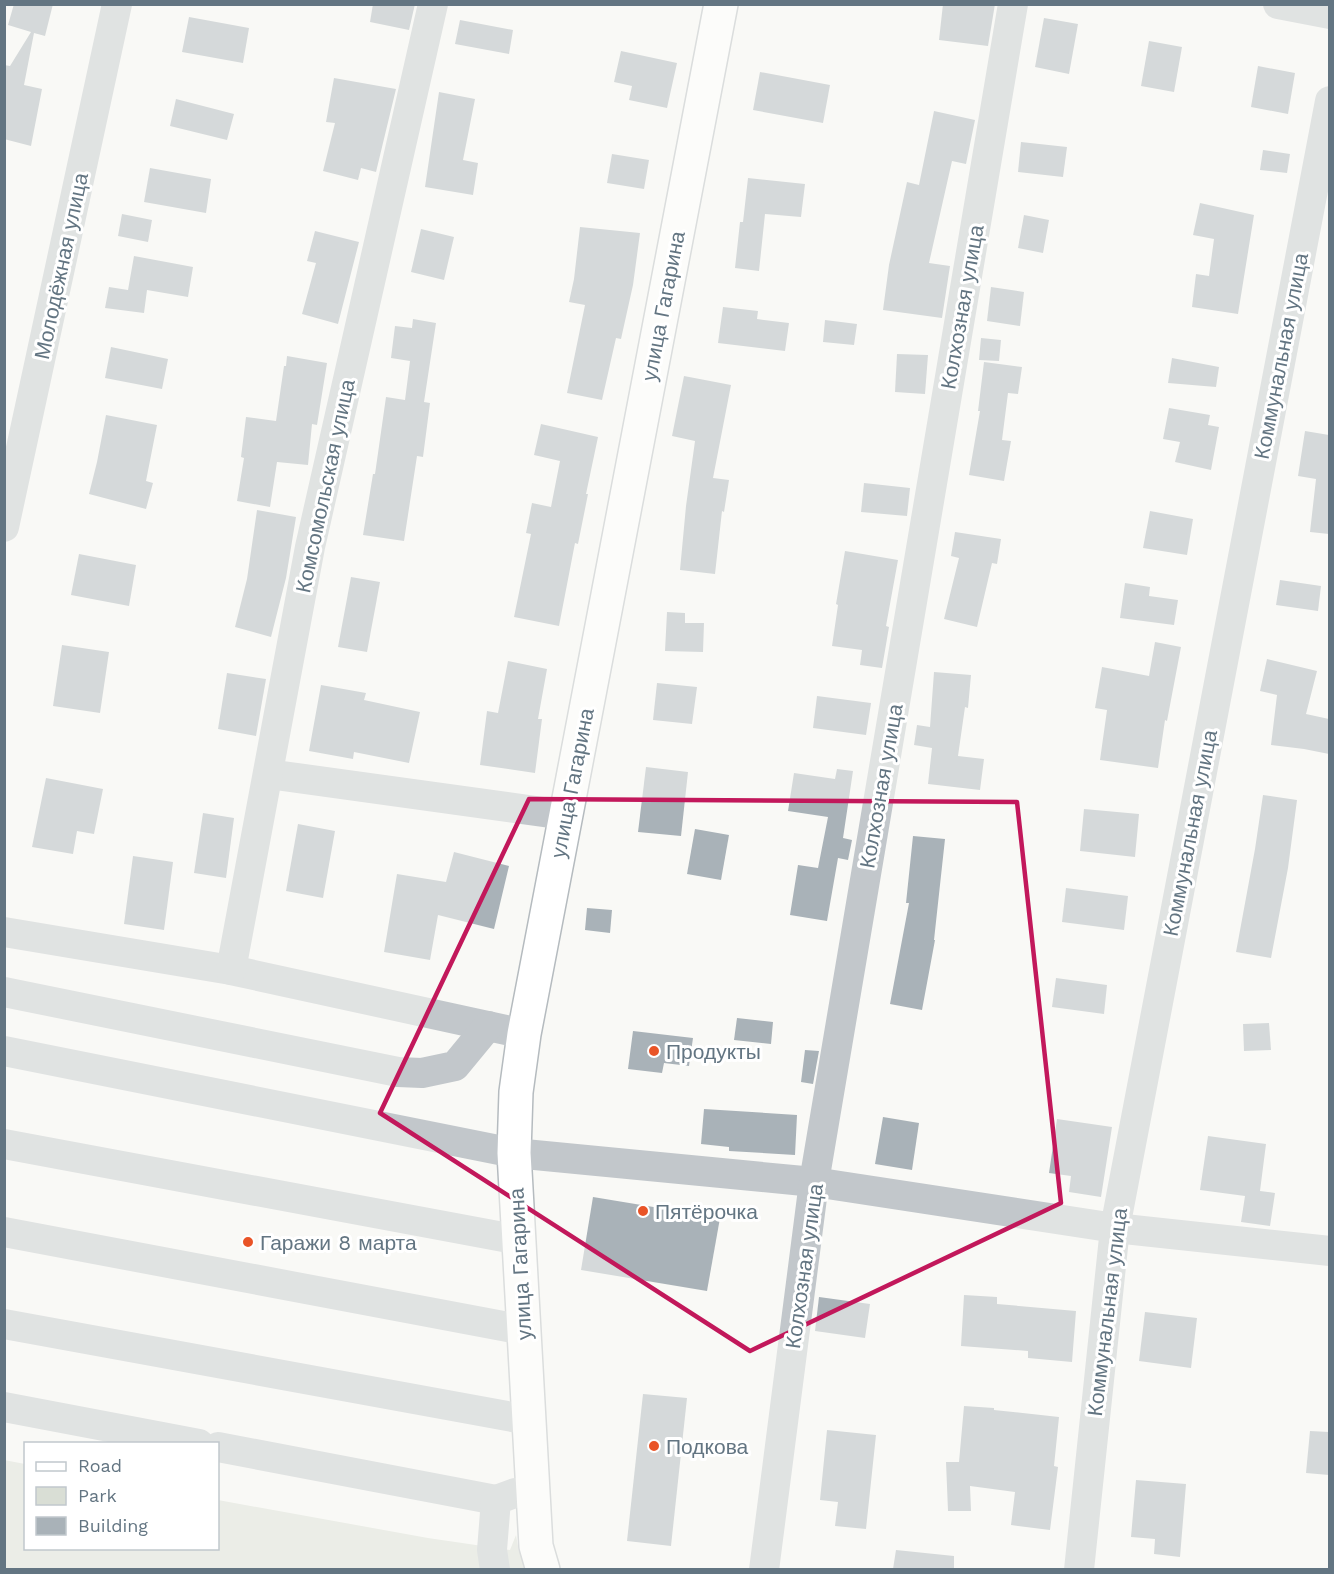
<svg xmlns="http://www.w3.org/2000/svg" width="1334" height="1574" font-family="'Work Sans',sans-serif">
<rect width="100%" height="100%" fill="#f9f9f6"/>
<polygon fill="#d9ded5" points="4,1460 25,1464 26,1548 218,1548 218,1500 428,1538 510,1550 516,1535 519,1552 530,1553 535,1569 5,1569"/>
<g fill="#a9b2b8">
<polygon points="14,4 53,4 45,36 34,33 24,85 42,89 31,146 4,139 4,65 10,66 31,32 8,25"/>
<polygon points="373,4 415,4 409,30 370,22"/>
<polygon points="943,4 995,4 988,46 939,40"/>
<polygon points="189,17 249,28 243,63 182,52"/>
<polygon points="1044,18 1078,24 1069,74 1035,67"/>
<polygon points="460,20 513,30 509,54 455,44"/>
<polygon points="1149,41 1182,47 1174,92 1141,86"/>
<polygon points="621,51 677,63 667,108 629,100 632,86 614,82"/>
<polygon points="1258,66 1295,73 1288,114 1251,107"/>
<polygon points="760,72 830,85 823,123 753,110"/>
<polygon points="334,78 396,89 376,172 361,168 358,180 323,171 335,123 326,122"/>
<polygon points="439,92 475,99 463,160 478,163 473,195 425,187"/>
<polygon points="176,99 234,114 227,140 170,126"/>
<polygon points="934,111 975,120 966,164 952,161 929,263 950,266 942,318 883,310 889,265 907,182 919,185"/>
<polygon points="1021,142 1067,147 1063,177 1018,172"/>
<polygon points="1263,150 1290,154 1287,173 1260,170"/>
<polygon points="612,154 649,160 644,189 607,183"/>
<polygon points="150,168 211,179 206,213 144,202"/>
<polygon points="748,178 805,184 801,217 765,214 759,271 735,268 740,222 743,222"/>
<polygon points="1200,203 1254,215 1238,314 1192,307 1196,274 1209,276 1214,239 1193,235"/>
<polygon points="122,214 152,220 148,242 118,236"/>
<polygon points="1024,215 1049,220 1043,253 1018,248"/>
<polygon points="580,227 640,233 633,285 621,339 616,338 602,400 567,393 585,305 569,302 574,279"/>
<polygon points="421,229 454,237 444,280 411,272"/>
<polygon points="315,231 359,242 338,324 302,314 316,263 307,261"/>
<polygon points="134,256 193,267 188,297 147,290 144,313 105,308 109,287 128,290"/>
<polygon points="991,287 1024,292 1020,326 987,321"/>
<polygon points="723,307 758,311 757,319 789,323 785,351 718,343"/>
<polygon points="413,319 436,323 424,402 430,403 423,457 417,456 404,541 363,535 373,474 375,474 386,397 405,400 410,361 391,358 395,326 412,328"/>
<polygon points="825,320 857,324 854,345 823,342"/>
<polygon points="981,338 1001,340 999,361 979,360"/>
<polygon points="111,347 168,359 162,389 105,378"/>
<polygon points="897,354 928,355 925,394 895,392"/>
<polygon points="287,356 327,363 317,425 312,424 308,465 277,462 270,507 237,501 244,458 241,457 246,417 276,421 284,366 286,366"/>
<polygon points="1172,358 1219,367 1216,387 1168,383"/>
<polygon points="984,362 1022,367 1018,394 1008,393 1002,440 1011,441 1004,481 969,475 980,411 978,411"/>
<polygon points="684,376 731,385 713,478 729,480 724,512 722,511 715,574 680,570 686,506 695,441 672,436"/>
<polygon points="1169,408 1210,415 1208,425 1219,427 1211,470 1175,462 1180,442 1163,439"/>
<polygon points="106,415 157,425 146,481 153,483 146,509 89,494 97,462"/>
<polygon points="541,424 598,437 586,494 588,494 578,544 575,543 559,626 514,617 531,534 526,533 532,503 551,507 560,461 534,455"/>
<polygon points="1305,431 1329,435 1329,534 1310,532 1316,479 1298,476"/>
<polygon points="864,483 910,488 907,516 861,512"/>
<polygon points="257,510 296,517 286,578 271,637 235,627 247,579"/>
<polygon points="1150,511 1193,519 1187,555 1143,548"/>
<polygon points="955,532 1001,539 997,564 992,563 977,627 944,619 959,558 951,556"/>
<polygon points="845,551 898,560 886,626 889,627 882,668 860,665 862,650 832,646 838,605 836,604"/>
<polygon points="79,554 136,565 129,606 71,595"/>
<polygon points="351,577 380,582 367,652 338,647"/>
<polygon points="1280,580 1321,586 1318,611 1276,605"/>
<polygon points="1125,583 1150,587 1149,596 1178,600 1174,625 1120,618"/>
<polygon points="667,612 685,613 685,623 704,623 703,652 665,651"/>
<polygon points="1155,642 1181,647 1167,721 1165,720 1158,768 1100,760 1107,710 1095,708 1102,667 1149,676"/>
<polygon points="62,645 109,652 100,713 53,706"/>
<polygon points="1267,659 1317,671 1306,714 1329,719 1329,754 1304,749 1271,745 1277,695 1260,691"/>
<polygon points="508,661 547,669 538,719 542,719 535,773 480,765 487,711 498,713"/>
<polygon points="934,672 971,675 968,708 965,707 958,756 984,759 980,790 928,784 932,748 914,745 917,725 930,727"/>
<polygon points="227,673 266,679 256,736 218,729"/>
<polygon points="657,683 697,687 692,724 653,720"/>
<polygon points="321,685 366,693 364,700 420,712 409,763 354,752 353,759 309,751"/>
<polygon points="817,696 871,703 866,735 813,728"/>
<polygon points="646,767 688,772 681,836 638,832"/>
<polygon points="837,769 853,771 843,838 852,840 848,860 838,858 827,921 790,915 798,865 818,868 828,817 788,811 794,773 835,779"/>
<polygon points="46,778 103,789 94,834 77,831 73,854 32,847"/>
<polygon points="1263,795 1297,800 1288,868 1271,958 1236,952 1255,849"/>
<polygon points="1084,809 1139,814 1135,857 1080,851"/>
<polygon points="203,813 234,818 226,878 194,873"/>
<polygon points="298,824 335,831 323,898 286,891"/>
<polygon points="695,829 729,835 721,880 687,874"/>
<polygon points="913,836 945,839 934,940 935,940 922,1010 890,1004 909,903 906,903"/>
<polygon points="454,852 509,866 494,929 438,915 430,960 384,952 397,874 446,882"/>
<polygon points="133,856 173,862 164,930 124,924"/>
<polygon points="1066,888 1128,896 1124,930 1062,922"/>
<polygon points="587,908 612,910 610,933 585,930"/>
<polygon points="1056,978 1107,985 1104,1014 1052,1007"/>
<polygon points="737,1018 773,1022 771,1044 734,1040"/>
<polygon points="1269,1023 1271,1050 1244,1051 1243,1024"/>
<polygon points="633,1031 693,1038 689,1066 664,1063 662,1073 628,1069"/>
<polygon points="805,1050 819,1051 813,1084 801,1082"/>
<polygon points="704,1109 797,1115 795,1155 729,1151 729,1147 701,1144"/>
<polygon points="883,1117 919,1123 912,1170 875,1164"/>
<polygon points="1057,1119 1112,1127 1101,1197 1069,1192 1071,1176 1049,1173"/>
<polygon points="1208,1136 1266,1144 1260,1191 1275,1193 1270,1226 1241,1222 1245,1196 1200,1190"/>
<polygon points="593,1197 720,1218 707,1291 581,1270"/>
<polygon points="964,1295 997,1297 997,1304 1076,1311 1072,1362 1028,1358 1028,1351 961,1346"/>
<polygon points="819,1297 870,1304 865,1338 815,1331"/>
<polygon points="1145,1312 1197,1318 1191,1368 1139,1361"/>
<polygon points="643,1394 687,1398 671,1546 627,1541"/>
<polygon points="964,1406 994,1408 994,1410 1059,1417 1054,1466 1058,1467 1050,1530 1011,1525 1015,1492 970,1486 971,1511 948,1511 946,1462 959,1462"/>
<polygon points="827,1430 876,1435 866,1529 835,1526 838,1502 820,1500"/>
<polygon points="1310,1431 1329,1432 1329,1475 1306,1473"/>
<polygon points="1136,1480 1186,1484 1180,1557 1154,1554 1155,1539 1131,1537"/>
<polygon points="896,1550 954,1556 954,1569 893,1569"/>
</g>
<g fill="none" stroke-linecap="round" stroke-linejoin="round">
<defs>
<polyline id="major" points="543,1570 536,1546 514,1153 516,1092 524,1034 721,4"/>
</defs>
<use href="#major" stroke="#b5bbbf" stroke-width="36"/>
<g stroke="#c2c7cb" stroke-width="30">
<polyline points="1278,4 1330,14"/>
<polyline points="4,527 117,4"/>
<polyline points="268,774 565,815"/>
<polyline points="4,932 231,970 524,1034"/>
<polyline points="231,970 310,547 433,4"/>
<polyline points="4,992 398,1072 422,1073 455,1066 488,1026"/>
<polyline points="4,1051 514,1153 814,1182 1115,1228 1330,1251"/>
<polyline points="4,1144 519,1240"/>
<polyline points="4,1232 524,1330"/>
<polyline points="4,1324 529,1420"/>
<polyline points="4,1407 199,1444"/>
<polyline points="218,1447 496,1500"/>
<polyline points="495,1570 492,1550 496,1500 515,1493"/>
<polyline points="764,1570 814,1182 1013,4"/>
<polyline points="1079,1570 1115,1228 1330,101"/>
</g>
<use href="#major" stroke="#fff" stroke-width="33"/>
</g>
<path d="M0 0H1334V1574H0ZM529,799L1017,802L1061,1203L750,1351L380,1113Z" fill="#f9f9f6" fill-opacity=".55" fill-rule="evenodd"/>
<path fill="none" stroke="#c2185b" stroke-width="4.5" stroke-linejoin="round" d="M529,799L1017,802L1061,1203L750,1351L380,1113Z"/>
<g fill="#e95427" stroke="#fff" stroke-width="2">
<circle cx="654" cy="1051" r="6"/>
<circle cx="643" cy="1211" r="6"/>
<circle cx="248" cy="1242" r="6"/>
<circle cx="654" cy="1446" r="6"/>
</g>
<g text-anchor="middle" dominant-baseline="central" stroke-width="6" stroke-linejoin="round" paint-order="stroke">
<g font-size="21" fill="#637582" stroke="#fff">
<text transform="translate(61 266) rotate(-78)">Молодёжная улица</text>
<text transform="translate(663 306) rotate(-79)">улица Гагарина</text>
<text transform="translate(962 307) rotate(-80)">Колхозная улица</text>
<text transform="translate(1281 356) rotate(-79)">Коммунальная улица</text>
<text transform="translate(325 486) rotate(-78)">Комсомольская улица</text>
<text transform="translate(572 783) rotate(-79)">улица Гагарина</text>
<text transform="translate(881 786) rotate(-80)">Колхозная улица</text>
<text transform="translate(1190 833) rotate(-79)">Коммунальная улица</text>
<text transform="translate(520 1264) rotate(-93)">улица Гагарина</text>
<text transform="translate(804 1266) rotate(-82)">Колхозная улица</text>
<text transform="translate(1107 1312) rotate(-83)">Коммунальная улица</text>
</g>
<g font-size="21" fill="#637582" stroke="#fff" text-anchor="start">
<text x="666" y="1051">Продукты</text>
<text x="655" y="1211">Пятёрочка</text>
<text x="260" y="1242">Гаражи 8 марта</text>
<text x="666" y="1446">Подкова</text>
</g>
</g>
<rect width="1334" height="1574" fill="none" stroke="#637582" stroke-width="12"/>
<rect x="24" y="1442" width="195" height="108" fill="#ffffff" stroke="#c1c8cd" stroke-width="1.5"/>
<rect x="36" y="1462" width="30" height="9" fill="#ffffff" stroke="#c1c8cd" stroke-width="1.5"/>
<text x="78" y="1472" font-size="18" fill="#637582">Road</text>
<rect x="36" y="1487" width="30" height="18" fill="#d9ded5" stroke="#c1c8cd" stroke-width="1.5"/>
<text x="78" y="1502" font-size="18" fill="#637582">Park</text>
<rect x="36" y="1517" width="30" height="18" fill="#a9b2b8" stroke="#c1c8cd" stroke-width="1.5"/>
<text x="78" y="1532" font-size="18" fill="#637582">Building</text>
</svg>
